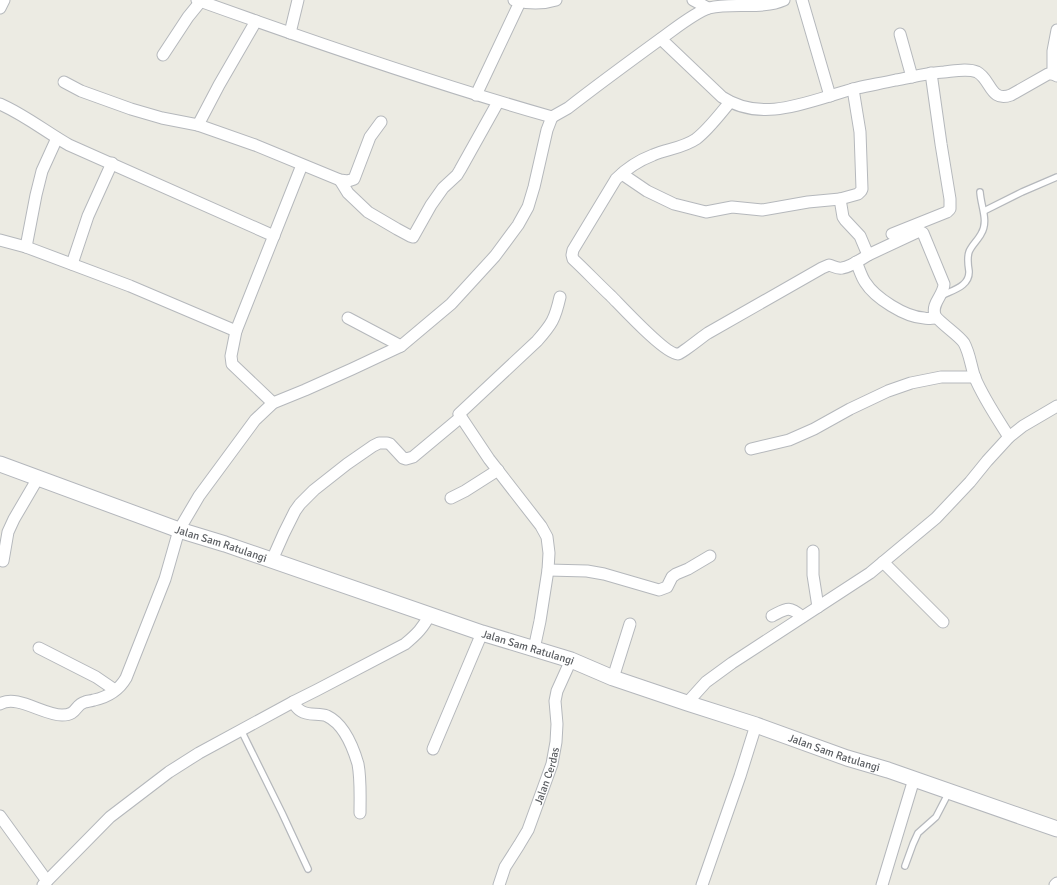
<svg xmlns="http://www.w3.org/2000/svg" width="1057" height="885" font-family="Signika,sans-serif">
<rect width="100%" height="100%" fill="#ecebe3"/>
<g fill="none" stroke-linecap="round" stroke-linejoin="round">
<defs>
<g id="lane">
<polyline points="984,211 1022,192 1057,177"/>
<path d="M941,296C953,290 970,286 969,271C968,265 967,258 969,252C971,246 978,240 981,234C989,221 981,207 980,192"/>
<polyline points="241,730 282,813 308,869"/>
<polyline points="905,866 913,844 918,833 936,817 949,792"/>
</g>
<g id="street">
<path d="M197,0C314,42 432,83 552,117L568,108C600,83 633,59 666,35C677,27 696,12 709,8C734,2 761,10 784,0"/>
<path d="M514,0C528,4 543,4 556,0"/>
<polyline points="693,0 708,8"/>
<polyline points="802,0 830,96"/>
<polyline points="0,8 4,0"/>
<polyline points="256,21 219,85 198,125 255,145 340,180 348,181 354,179 370,137 381,122"/>
<polyline points="290,33 298,0"/>
<polyline points="900,34 912,77"/>
<path d="M661,39L722,97C764,125 813,99 857,88C870,85 883,83 896,80C912,77 927,73 944,72C954,71 968,68 977,72C991,79 990,103 1011,95L1048,74H1053L1057,76"/>
<polyline points="163,55 188,17 201,1"/>
<polyline points="1053,74 1053,51 1057,30"/>
<polyline points="64,82 81,91 131,109 162,118 198,125"/>
<path d="M853,89L860,132L862,189L861,191L858,194L840,199L843,217L845,220L860,236L868,255L915,233L919,231L923,233L944,284C944,295 931,303 935,315C937,321 959,335 964,343C970,354 971,367 975,378C984,399 997,418 1009,437"/>
<polyline points="476,95 520,2"/>
<path d="M730,102C720,114 708,130 696,139C683,148 667,149 653,155C640,160 626,169 616,179L573,250L572,255L573,259C586,271 598,284 611,296C621,306 666,355 678,354C681,354 703,336 708,333L822,268L829,265C833,266 837,269 842,268C849,267 862,259 868,255"/>
<path d="M0,104C25,115 46,132 69,145L274,236"/>
<polyline points="622,174 647,191 674,204 706,212 732,207 762,210 808,202 840,199"/>
<polyline points="340,180 348,193 368,212 397,229 410,236 413,237 431,205 443,188 457,175 460,170 498,102"/>
<polyline points="892,234 947,212 950,209 950,199 941,144 931,73"/>
<polyline points="0,240 26,247 130,286 236,331"/>
<polyline points="26,247 36,195 42,171 57,138"/>
<path d="M856,262C859,268 861,276 865,282C875,298 905,317 924,318C928,319 932,318 936,318"/>
<polyline points="72,264 88,216 112,163"/>
<polyline points="348,318 401,346"/>
<polyline points="273,403 232,364 231,356 236,331 302,165"/>
<polyline points="751,449 789,440 814,429 850,409 888,391 911,383 941,377 975,377"/>
<polyline points="451,498 465,491 498,470"/>
<polyline points="813,551 813,575 818,607"/>
<polyline points="272,560 284,533 295,511 300,504 314,490 347,464 373,446 379,443 387,443 390,444 403,458 406,459 413,457 461,417"/>
<polyline points="3,561 8,532 14,519 38,478"/>
<polyline points="883,562 943,622"/>
<polyline points="548,570 587,571 604,574 659,590 667,587 672,577 676,574 688,569 710,556"/>
<path d="M772,616C786,609 789,605 802,617"/>
<polyline points="39,648 96,677 115,690"/>
<path d="M534,649L540,621L548,570L549,553L547,537L541,526L489,459L459,414L537,341C552,324 555,319 560,297"/>
<polyline points="613,678 630,624"/>
<path d="M293,702C295,705 297,709 301,711C308,716 319,713 327,716C344,724 353,747 358,764C361,780 360,797 360,813"/>
<polyline points="687,703 706,682 732,663 870,573 936,518 970,482 987,461 1009,437 1023,426 1057,406"/>
<path d="M0,704C17,694 43,715 62,715C78,715 74,705 85,702C88,701 91,701 94,700C108,697 119,690 126,678L165,579L179,530L199,496L255,420L273,403L305,390L352,369L401,346L451,304L495,256L518,225L528,207L534,187L547,130L552,117"/>
<polyline points="433,749 482,633"/>
<polyline points="0,816 47,881"/>
<path d="M43,885L110,817L169,772L199,753L293,702L317,690L405,644C417,634 423,628 430,614"/>
<path id="s1" d="M499,885L505,867L519,845L528,830L552,764L556,742L557,724L555,701L557,691L571,660"/>
<polyline points="702,885 740,776 756,725"/>
<polyline points="882,885 914,779"/>
<polyline points="1055,885 1057,883"/>
</g>
<g id="secondary">
<path id="s2" d="M0,464L179,530L225,544L482,633L571,660L613,678L687,703L756,725L847,758L888,770L1057,829"/>
</g>
</defs>
<use href="#lane" stroke="#b5b8bc" stroke-width="8"/>
<use href="#street" stroke="#b5b8bc" stroke-width="13"/>
<use href="#secondary" stroke="#b4b7bc" stroke-width="17"/>
<use href="#lane" stroke="#fff" stroke-width="5.5"/>
<use href="#street" stroke="#fff" stroke-width="11"/>
<use href="#secondary" stroke="#fff" stroke-width="15"/>
</g>
<g text-anchor="middle" dominant-baseline="central" stroke-width="3.5" stroke-linejoin="round" paint-order="stroke">
<g font-size="11" fill="#5b5e62" stroke="#fff">
<text stroke="none"><textPath href="#s2" startOffset="235">Jalan Sam Ratulangi</textPath></text>
<text stroke="none"><textPath href="#s2" startOffset="559">Jalan Sam Ratulangi</textPath></text>
<text stroke="none"><textPath href="#s2" startOffset="883">Jalan Sam Ratulangi</textPath></text>
<text stroke="none"><textPath href="#s1" startOffset="120">Jalan Cerdas</textPath></text>
</g>
</g>
</svg>
